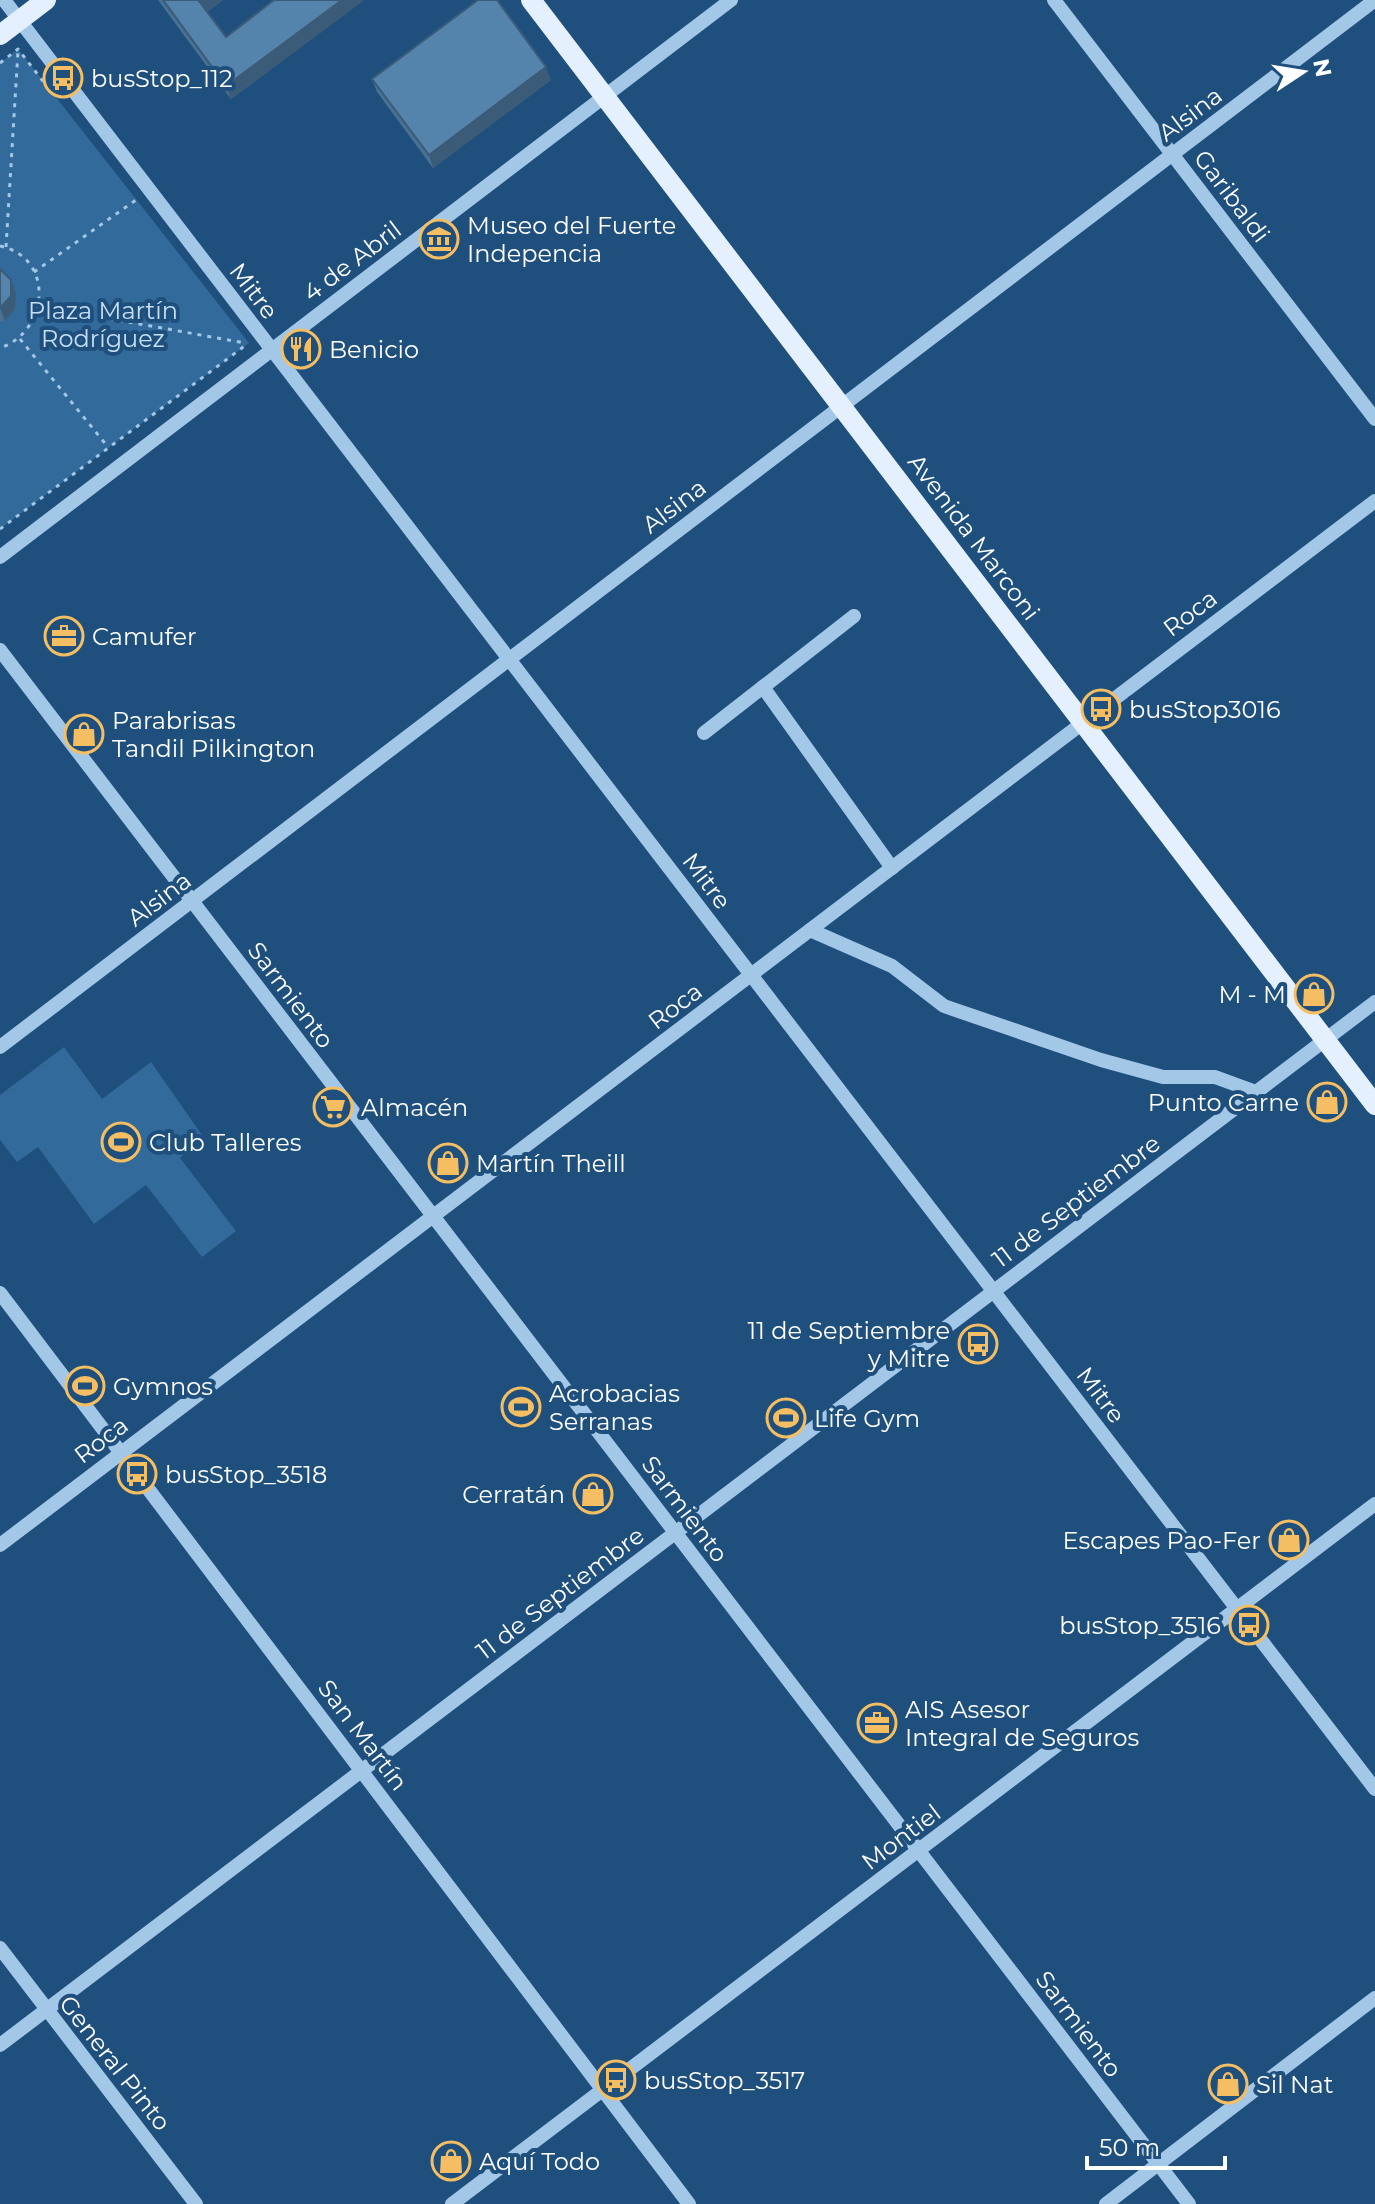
<svg xmlns="http://www.w3.org/2000/svg" width="1375" height="2204" font-family="Montserrat,sans-serif">
<rect width="100%" height="100%" fill="#1f507d"/>
<g fill="#326a9b">
<polygon points="18,49 249,343 0,529 0,63"/>
<polygon points="64,1047 102,1099 151,1062 204,1138 180,1158 236,1231 202,1257 146,1185 94,1224 38,1147 17,1162 0,1140 0,1095"/>
</g>
<g fill="none" stroke-linecap="round" stroke-linejoin="round">
<g stroke="#a2c7e7" stroke-width="3" stroke-dasharray="4 6" stroke-linecap="butt">
<polyline points="0,63 18,49 53,94"/>
<path d="M0,246C56,258 48,332 0,348"/>
<polyline points="6,247 18,51"/>
<polyline points="34,272 136,200"/>
<polyline points="40,306 245,343"/>
<polyline points="20,339 108,447"/>
<polyline points="0,529 246,345"/>
</g>
<g stroke="#a2c7e7" stroke-width="14">
<polyline points="4,0 1375,1789"/>
<polyline points="1054,0 1375,419"/>
<polyline points="0,557 731,0"/>
<polyline points="0,650 1189,2204"/>
<polyline points="763,687 892,868"/>
<polyline points="704,733 854,616"/>
<polyline points="810,930 892,966 944,1006 1101,1060 1163,1077 1215,1077 1256,1092"/>
<polyline points="0,1047 1375,0"/>
<polyline points="0,1293 689,2204"/>
<polyline points="0,1545 1375,501"/>
<polyline points="0,1948 196,2204"/>
<polyline points="0,2045 1375,1002"/>
<polyline points="452,2204 1375,1504"/>
<polyline points="1106,2204 1375,1998"/>
</g>
<g stroke="#e4f0fd" stroke-width="20">
<polyline points="531,0 1375,1105"/>
<polyline points="0,35 46,0"/>
</g>
</g>
<g fill="#487194">
<polygon points="158,0 223,0 207,12 226,37 274,0 364,0 231,99"/>
<polygon points="372,79 551,80 433,168 377,92"/>
<polygon points="0,269 16,293 15,309 5,321 0,322"/>
</g>
<g fill="#3b5c78">
<polygon points="201,0 223,0 204,14 199,1"/>
<polygon points="342,0 364,0 231,99 226,86"/>
<polygon points="546,67 551,80 433,168 429,155"/>
<polygon points="11,280 16,293 15,309 5,321 0,308"/>
</g>
<g fill="#5483ac" stroke="#3b5c78" stroke-width="2">
<polygon points="163,0 201,0 199,1 226,37 274,0 342,0 226,86"/>
<polygon points="478,0 497,0 546,67 429,155 372,79"/>
<polygon points="0,269 11,280 11,296 0,308"/>
</g>
<defs>
<symbol id="bus-ring" viewBox="-11 -11 22 22"><circle r="9.5" fill="#1f507d" stroke="#f5be62" stroke-width="1.5"/><path d="M-5-6H5V4H4V6H2V4H-2V6H-4V4H-5ZM-3.5-4V0h7V-4ZM-3.5 1.2v1.5H-2V1.2ZM2 1.2v1.5H3.5V1.2Z" fill="#f5be62"/></symbol>
<symbol id="museum-ring" viewBox="-11 -11 22 22"><circle r="9.5" fill="#1f507d" stroke="#f5be62" stroke-width="1.5"/><path d="M0-6L6-3V-2H-6V-3ZM-5-1h2V3h-2ZM-1-1h2V3h-2ZM3-1h2V3H3ZM-6 4H6V6H-6Z" fill="#f5be62"/></symbol>
<symbol id="restaurant-ring" viewBox="-11 -11 22 22"><circle r="9.5" fill="#1f507d" stroke="#f5be62" stroke-width="1.5"/><path d="M-5-6h1v4h1v-4h1v4h1v-4h1v5L-1.5 .5V6h-2V.5L-5-1ZM5-6V6H3V1.5H1.5Q1.5-4 5-6Z" fill="#f5be62"/></symbol>
<symbol id="office-ring" viewBox="-11 -11 22 22"><circle r="9.5" fill="#1f507d" stroke="#f5be62" stroke-width="1.5"/><path d="M-6-3h4V-5.5h4V-3h4V5H-6ZM-1-4.5V-3h2v-1.5ZM-6 0V1H6V0Z" fill="#f5be62"/></symbol>
<symbol id="shop-ring" viewBox="-11 -11 22 22"><circle r="9.5" fill="#1f507d" stroke="#f5be62" stroke-width="1.5"/><path d="M-5-2.5h2.3a2.7 3.5 0 0 1 5.4 0H5L5.5 6h-11ZM-1.5-2.5h3a1.5 2.3 0 0 0-3 0Z" fill="#f5be62"/></symbol>
<symbol id="supermarket-ring" viewBox="-11 -11 22 22"><circle r="9.5" fill="#1f507d" stroke="#f5be62" stroke-width="1.5"/><path d="M-6-5.5h2.5l.6 2H6L4.5 2H-2.5L-4.4-4H-6ZM-1.5 3.2a1.3 1.3 0 1 0 .1 0ZM3 3.2a1.3 1.3 0 1 0 .1 0Z" fill="#f5be62"/></symbol>
<symbol id="stadium-ring" viewBox="-11 -11 22 22"><circle r="9.5" fill="#1f507d" stroke="#f5be62" stroke-width="1.5"/><path d="M0-5a6.5 5 0 1 0 0 10a6.5 5 0 1 0 0-10ZM-3.5-1.8h7v3.6h-7Z" fill="#f5be62"/></symbol>
</defs>
<g fill-rule="evenodd">
<use href="#bus-ring" x="41" y="56" width="44" height="44"/>
<use href="#museum-ring" x="417" y="217" width="44" height="44"/>
<use href="#restaurant-ring" x="279" y="327" width="44" height="44"/>
<use href="#office-ring" x="42" y="614" width="44" height="44"/>
<use href="#bus-ring" x="1079" y="687" width="44" height="44"/>
<use href="#shop-ring" x="62" y="712" width="44" height="44"/>
<use href="#shop-ring" x="1292" y="972" width="44" height="44"/>
<use href="#shop-ring" x="1305" y="1080" width="44" height="44"/>
<use href="#supermarket-ring" x="311" y="1085" width="44" height="44"/>
<use href="#stadium-ring" x="99" y="1120" width="44" height="44"/>
<use href="#shop-ring" x="426" y="1141" width="44" height="44"/>
<use href="#bus-ring" x="956" y="1322" width="44" height="44"/>
<use href="#stadium-ring" x="63" y="1364" width="44" height="44"/>
<use href="#stadium-ring" x="499" y="1385" width="44" height="44"/>
<use href="#stadium-ring" x="764" y="1396" width="44" height="44"/>
<use href="#bus-ring" x="115" y="1452" width="44" height="44"/>
<use href="#shop-ring" x="571" y="1472" width="44" height="44"/>
<use href="#shop-ring" x="1267" y="1518" width="44" height="44"/>
<use href="#bus-ring" x="1227" y="1603" width="44" height="44"/>
<use href="#office-ring" x="855" y="1701" width="44" height="44"/>
<use href="#bus-ring" x="594" y="2058" width="44" height="44"/>
<use href="#shop-ring" x="1206" y="2062" width="44" height="44"/>
<use href="#shop-ring" x="429" y="2139" width="44" height="44"/>
</g>
<g text-anchor="middle" dominant-baseline="central" stroke-width="8" stroke-linejoin="round" paint-order="stroke">
<g font-size="24" fill="#fff" stroke="#1f507d" text-anchor="start">
<text x="91" y="78">busStop_112</text>
<text x="467" y="225">Museo del Fuerte<tspan x="467" dy="28">Indepencia</tspan></text>
<text x="329" y="349">Benicio</text>
<text x="92" y="636">Camufer</text>
<text x="1129" y="709">busStop3016</text>
<text x="112" y="720">Parabrisas<tspan x="112" dy="28">Tandil Pilkington</tspan></text>
<text x="1286" y="994" text-anchor="end">M - M</text>
<text x="1299" y="1102" text-anchor="end">Punto Carne</text>
<text x="361" y="1107">Almacén</text>
<text x="149" y="1142">Club Talleres</text>
<text x="476" y="1163">Martín Theill</text>
<text x="950" y="1330" text-anchor="end">11 de Septiembre<tspan x="950" dy="28">y Mitre</tspan></text>
<text x="113" y="1386">Gymnos</text>
<text x="549" y="1393">Acrobacias<tspan x="549" dy="28">Serranas</tspan></text>
<text x="814" y="1418">Life Gym</text>
<text x="165" y="1474">busStop_3518</text>
<text x="565" y="1494" text-anchor="end">Cerratán</text>
<text x="1261" y="1540" text-anchor="end">Escapes Pao-Fer</text>
<text x="1221" y="1625" text-anchor="end">busStop_3516</text>
<text x="905" y="1709">AIS Asesor<tspan x="905" dy="28">Integral de Seguros</tspan></text>
<text x="644" y="2080">busStop_3517</text>
<text x="1256" y="2084">Sil Nat</text>
<text x="479" y="2161">Aquí Todo</text>
</g>
<g font-size="24" fill="#fff" stroke="#1f507d">
<text transform="translate(1190 114) rotate(-37)">Alsina</text>
<text transform="translate(1232 196) rotate(53)">Garibaldi</text>
<text transform="translate(352 261) rotate(-37)">4 de Abril</text>
<text transform="translate(254 291) rotate(53)">Mitre</text>
<text transform="translate(674 506) rotate(-37)">Alsina</text>
<text transform="translate(974 537) rotate(53)">Avenida Marconi</text>
<text transform="translate(1190 613) rotate(-37)">Roca</text>
<text transform="translate(707 881) rotate(53)">Mitre</text>
<text transform="translate(159 899) rotate(-37)">Alsina</text>
<text transform="translate(291 995) rotate(53)">Sarmiento</text>
<text transform="translate(675 1006) rotate(-37)">Roca</text>
<text transform="translate(1076 1201) rotate(-37)">11 de Septiembre</text>
<text transform="translate(1101 1395) rotate(53)">Mitre</text>
<text transform="translate(101 1440) rotate(-37)">Roca</text>
<text transform="translate(685 1509) rotate(53)">Sarmiento</text>
<text transform="translate(560 1593) rotate(-37)">11 de Septiembre</text>
<text transform="translate(363 1735) rotate(53)">San Martín</text>
<text transform="translate(901 1837) rotate(-37)">Montiel</text>
<text transform="translate(1079 2024) rotate(53)">Sarmiento</text>
<text transform="translate(115 2063) rotate(52)">General Pinto</text>
</g>
<g font-size="24" fill="#c6dff5" stroke="#1f507d">
<text x="103" y="310">Plaza Martín<tspan x="103" dy="28">Rodríguez</tspan></text>
</g>
</g>
<g transform="translate(1303 72) rotate(78)" stroke="#1f507d" stroke-width="6" paint-order="stroke">
<path d="M0-6L14 30L0 20L-14 30Z" fill="#ffffff"/>
<text y="-12" font-size="22" font-weight="bold" text-anchor="middle" fill="#ffffff">N</text>
</g>
<path d="M1087 2156v12h138v-12" fill="none" stroke="#ffffff" stroke-width="4"/>
<text x="1099" y="2156" font-size="24" fill="#ffffff" stroke="#1f507d" stroke-width="6" paint-order="stroke">50 m</text>
</svg>
